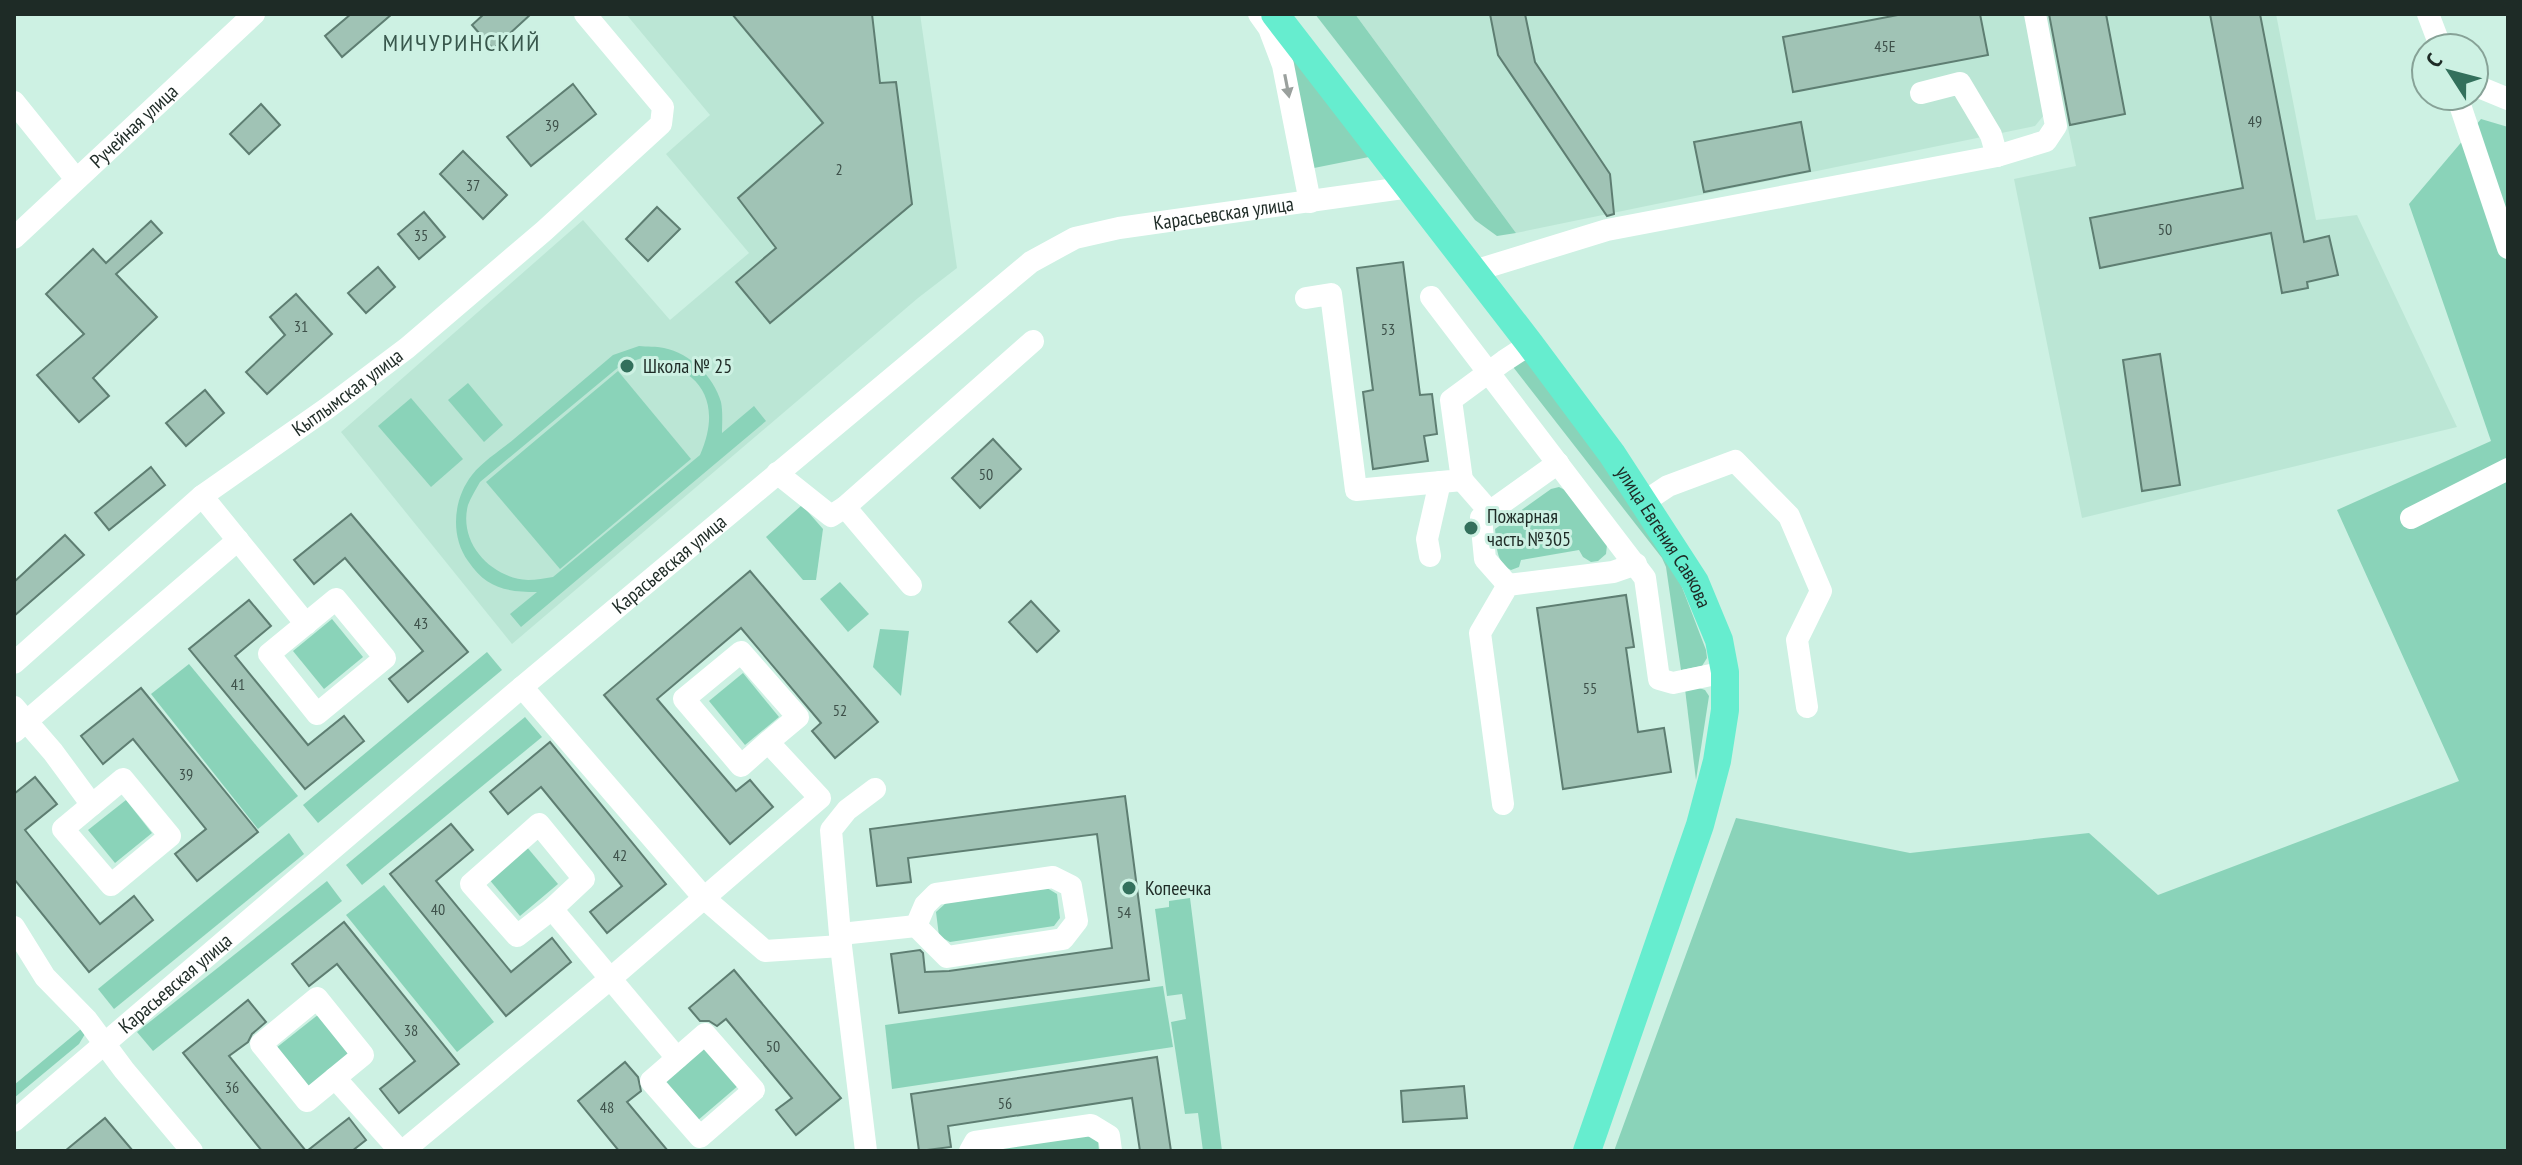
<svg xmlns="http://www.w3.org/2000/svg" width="2522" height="1165" font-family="'PT Sans Narrow',sans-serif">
<rect width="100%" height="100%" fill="#cdf1e3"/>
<g fill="#bbe6d5">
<polygon points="626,14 920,14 957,268 918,298 512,644 341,432 583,220 670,320 749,253 666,154 710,115"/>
<polygon points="1355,14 2025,14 2044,115 2035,126 1516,233"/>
<polygon points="2044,14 2276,14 2316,220 2357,215 2457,427 2082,518 2014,179 2076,166"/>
</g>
<g fill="#8ad3b9" fill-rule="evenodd">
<polygon points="1315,14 1355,14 1516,233 1497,236 1475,220"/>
<polygon points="1290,52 1369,157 1314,168"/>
<polygon points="2481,119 2508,127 2508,1151 1614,1151 1736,818 1910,853 2089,833 2158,895 2459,781 2337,510 2491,441 2409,204"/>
<path d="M639,346C647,347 656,346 664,348C690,353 714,377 721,402C723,412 722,424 722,433L754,406L766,421L521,627L510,614L537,592C506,592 486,588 468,561C450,536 453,499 472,475C483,461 501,450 514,439C547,411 580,383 613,355ZM642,358C699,366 724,400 700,455L553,577C545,578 536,580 528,580C491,578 458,543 468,505C471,497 476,489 480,482L621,365Z"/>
<polygon points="1532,359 1677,574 1706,650 1707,658 1702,666 1681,670 1666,567 1662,558 1510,363"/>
<polygon points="618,371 691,459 560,569 486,482"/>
<polygon points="468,383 503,425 484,442 448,400"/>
<polygon points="411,398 463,459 431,487 378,426"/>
<path d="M1559,487L1565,490L1607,545L1606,554L1598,561L1591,562L1583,557L1579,550L1521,560L1519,567L1511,570C1495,562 1497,545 1495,529L1551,489Z"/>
<polygon points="802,505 823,529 816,580 803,580 766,537"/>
<polygon points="840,582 869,614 848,632 820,599"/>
<polygon points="332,619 363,657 324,689 293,651"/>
<polygon points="880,629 909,631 901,696 873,667"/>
<polygon points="487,652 502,670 318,823 303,805"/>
<polygon points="189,664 298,796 258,829 151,694"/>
<polygon points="743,673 779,717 745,745 709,701"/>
<polygon points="1696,687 1705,690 1709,696 1696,780 1685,689"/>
<polygon points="525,717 542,737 362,885 346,865"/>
<polygon points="126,800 152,833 115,863 88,830"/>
<polygon points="289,833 304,854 114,1009 98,989"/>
<polygon points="526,846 558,884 520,916 488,878"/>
<polygon points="327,881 342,901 153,1051 137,1032"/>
<polygon points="384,885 494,1022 457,1052 346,915"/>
<polygon points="1047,888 1057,894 1060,918 1054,926 950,942 939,936 936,912 946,903"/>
<polygon points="1190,898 1222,1151 1203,1151 1198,1113 1185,1114 1171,1022 1186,1019 1182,994 1167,996 1155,909 1169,907 1169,901"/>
<polygon points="1163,986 1173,1047 892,1089 885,1025"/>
<polygon points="319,1014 353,1056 310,1091 276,1048"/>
<polygon points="81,1029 85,1034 79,1044 14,1098 14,1085"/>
<polygon points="703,1044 739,1085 697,1121 661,1081"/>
<polygon points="1088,1134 1098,1142 1099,1151 976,1151"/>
</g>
<g fill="#a0c3b5" stroke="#5e7e72" stroke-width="2">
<polygon points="351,14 392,14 342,57 325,36"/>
<polygon points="484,14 531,14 493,49 472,25"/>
<polygon points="732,14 872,14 880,83 896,82 912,204 770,323 736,282 776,248 738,198 823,123"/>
<polygon points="1490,14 1525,14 1535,62 1610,174 1614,214 1607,216 1498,55"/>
<polygon points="1903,14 1980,14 1988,55 1793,92 1783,37"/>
<polygon points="2049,14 2106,14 2125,114 2070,125"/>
<polygon points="2210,14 2260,14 2304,242 2329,236 2338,275 2307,282 2308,288 2282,293 2271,233 2100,268 2090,218 2243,188"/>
<polygon points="573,84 596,114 531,166 507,137"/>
<polygon points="261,104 280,125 249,154 230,134"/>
<polygon points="1801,122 1810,171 1704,192 1694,142"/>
<polygon points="463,151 507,195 483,219 440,174"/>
<polygon points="657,207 680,229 648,261 626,239"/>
<polygon points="424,212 445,237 419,259 398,234"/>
<polygon points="151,221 162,233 116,274 157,317 93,378 109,396 79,422 37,375 84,334 46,294 93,249 106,263"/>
<polygon points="1403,262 1420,395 1432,394 1437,434 1424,436 1428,461 1373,469 1363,392 1373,390 1357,268"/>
<polygon points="378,267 395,287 366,313 348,293"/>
<polygon points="296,294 332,334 267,394 246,372 285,335 270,317"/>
<polygon points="2160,354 2180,485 2142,491 2123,360"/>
<polygon points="205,390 224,413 186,446 166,423"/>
<polygon points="993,439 1021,469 980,508 952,478"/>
<polygon points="151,467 165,485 109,530 95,513"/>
<polygon points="351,514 468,652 408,702 389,679 423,651 345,558 314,584 294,560"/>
<polygon points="65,535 84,555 14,616 14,582"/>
<polygon points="750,571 878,722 835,758 812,731 821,723 741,628 657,699 736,791 750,780 773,807 730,844 604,695"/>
<polygon points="1626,595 1634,647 1626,648 1638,732 1664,728 1671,772 1563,789 1537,608"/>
<polygon points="249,600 271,626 235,656 308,745 344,716 364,741 305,789 189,649"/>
<polygon points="1031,601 1059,631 1037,652 1009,622"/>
<polygon points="141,688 258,832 197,881 175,854 206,829 133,739 103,764 81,736"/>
<polygon points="550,742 666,884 607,933 590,912 622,886 541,787 508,814 490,792"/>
<polygon points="35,777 57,804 25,830 100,924 134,896 153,920 89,972 14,879 14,794"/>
<polygon points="1125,796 1149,980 899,1013 891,954 920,950 923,953 925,972 949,971 1112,948 1097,834 908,858 911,882 877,886 870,829"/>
<polygon points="451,824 473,850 436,881 511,972 552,938 571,962 506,1016 390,874"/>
<polygon points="344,922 459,1064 399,1113 380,1089 415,1061 337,964 309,986 292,964"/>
<polygon points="734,970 841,1098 796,1135 776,1110 792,1098 726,1019 717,1026 709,1021 700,1021 689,1008"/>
<polygon points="248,1000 266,1022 252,1034 248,1042 229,1056 306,1151 262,1151 183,1053"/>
<polygon points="1157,1057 1171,1151 1140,1151 1132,1098 948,1126 951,1147 919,1151 911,1094"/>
<polygon points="625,1062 638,1077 641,1091 627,1102 668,1151 619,1151 578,1101"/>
<polygon points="1464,1086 1467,1118 1403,1122 1401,1091"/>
<polygon points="105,1118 133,1151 65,1151"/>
<polygon points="349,1118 366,1140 352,1151 307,1151"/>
</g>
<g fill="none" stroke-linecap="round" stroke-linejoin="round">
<g stroke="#fff" stroke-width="22">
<polyline points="1259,14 1269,28 1283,65 1310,202"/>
<polyline points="2428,14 2441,48"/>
<polyline points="2474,85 2508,99"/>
<polyline points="1921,93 1960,83 1991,135 1997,156"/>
<polyline points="2457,96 2508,248"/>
<polyline points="14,102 76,179"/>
<path id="s1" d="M14,238L254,14"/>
<polyline points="1474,271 1607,230 1997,156 2046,141 2056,126 2035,14"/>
<polyline points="1431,297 1645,578 1659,679 1673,683 1725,672"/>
<polyline points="1306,298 1331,294 1356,490 1462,480 1451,400 1504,361 1530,344"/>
<polyline points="777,473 831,516 845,507 911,585"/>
<polyline points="1462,480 1490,512"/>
<polyline points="202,496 306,624"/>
<polyline points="1644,502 1668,486 1735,461 1789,516 1821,591 1797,640 1807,707"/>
<polyline points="845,507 1033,341"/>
<polyline points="2411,518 2508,469"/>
<polyline points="1430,556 1427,539 1440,482"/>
<polyline points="1508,585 1485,559 1481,518 1558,463"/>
<polygon points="336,599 385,658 317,714 269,654"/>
<path id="s2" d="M14,663L202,496L326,409L407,348L544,231L661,124L663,107L585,14"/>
<polyline points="522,687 705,899 765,951 841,946"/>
<polyline points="14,707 53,752 92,805"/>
<polyline points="14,732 238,540"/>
<polygon points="123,779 170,836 111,885 63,829"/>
<polyline points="1503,804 1480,633 1508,585 1613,572 1636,564"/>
<polygon points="539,824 584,879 552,909 517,936 471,884"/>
<polygon points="1053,877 1071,886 1077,921 1063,939 947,957 916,926 925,905 936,894"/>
<polyline points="552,909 677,1058"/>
<polyline points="14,927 45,977 87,1020 124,1070 192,1151"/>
<polyline points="841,934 916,926"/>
<polygon points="317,998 363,1055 307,1101 261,1044"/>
<polygon points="705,1034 754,1090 700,1137 651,1081"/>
<polyline points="335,1078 400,1151"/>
<path id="s3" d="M14,1121L522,687L1031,262L1075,238L1119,228L1410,187"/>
<polyline points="403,1151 610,979 820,798 768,742 741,766 684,699 741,652 798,717 768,742"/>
<polyline points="866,1151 841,946 831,830 847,810 875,789"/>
<polyline points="970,1151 975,1142 1091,1125 1109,1136 1111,1151"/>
</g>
<path stroke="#66edcf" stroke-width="28" id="s4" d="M1275,14L1530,344L1612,454L1695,582L1719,640L1725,672V710L1717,761L1700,825L1587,1151"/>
</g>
<defs><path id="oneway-solid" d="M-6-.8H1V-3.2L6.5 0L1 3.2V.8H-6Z" transform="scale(2)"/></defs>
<use fill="#9aa09d" href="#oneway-solid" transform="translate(1287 86) rotate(79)"/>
<g fill="#33705c" stroke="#cdf1e3" stroke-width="3">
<circle cx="627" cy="366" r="8"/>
<circle cx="1471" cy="528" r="8"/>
<circle cx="1129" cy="888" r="8"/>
</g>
<g text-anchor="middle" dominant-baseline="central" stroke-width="6" stroke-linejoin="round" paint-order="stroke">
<g font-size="16" fill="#3e514a">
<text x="1885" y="46">45Е</text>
<text x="2255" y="121">49</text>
<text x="552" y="125">39</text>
<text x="839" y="169">2</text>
<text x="473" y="185">37</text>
<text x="2165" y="229">50</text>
<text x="421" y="235">35</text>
<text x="301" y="326">31</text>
<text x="1388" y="329">53</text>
<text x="986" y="474">50</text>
<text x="421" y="623">43</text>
<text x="238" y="684">41</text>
<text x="1590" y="688">55</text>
<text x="840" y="710">52</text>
<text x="186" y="774">39</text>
<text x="620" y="855">42</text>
<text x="438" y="909">40</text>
<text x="1124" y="912">54</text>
<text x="411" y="1030">38</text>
<text x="773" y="1046">50</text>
<text x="232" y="1087">36</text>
<text x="1005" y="1103">56</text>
<text x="607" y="1107">48</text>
</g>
<g font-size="20" fill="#1e2b26" stroke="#cdf1e3">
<text stroke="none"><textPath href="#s1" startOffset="164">Ручейная улица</textPath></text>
<text stroke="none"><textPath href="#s3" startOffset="1532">Карасьевская улица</textPath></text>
<text stroke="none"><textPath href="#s2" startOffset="430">Кытлымская улица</textPath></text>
<text stroke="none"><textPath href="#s4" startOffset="652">улица Евгения Савкова</textPath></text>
<text stroke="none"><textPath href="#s3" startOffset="860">Карасьевская улица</textPath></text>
<text stroke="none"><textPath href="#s3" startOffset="212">Карасьевская улица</textPath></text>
</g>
<g font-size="20" fill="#1e2b26" stroke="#cdf1e3" text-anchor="start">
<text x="643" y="366">Школа № 25</text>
<text x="1487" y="516">Пожарная<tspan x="1487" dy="23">часть №305</tspan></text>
<text x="1145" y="888">Копеечка</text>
</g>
<g font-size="24" letter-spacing="2" fill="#38574c" stroke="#cdf1e3">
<text x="462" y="42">МИЧУРИНСКИЙ</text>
</g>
</g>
<rect width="2522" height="1165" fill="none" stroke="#1e2b26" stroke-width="32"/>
<g transform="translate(2450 72) rotate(306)"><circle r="38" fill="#cdf1e3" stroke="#87a297" stroke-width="2"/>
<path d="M0-6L14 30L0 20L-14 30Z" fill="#33705c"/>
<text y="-12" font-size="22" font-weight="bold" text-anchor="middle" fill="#1e2b26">С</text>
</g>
</svg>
